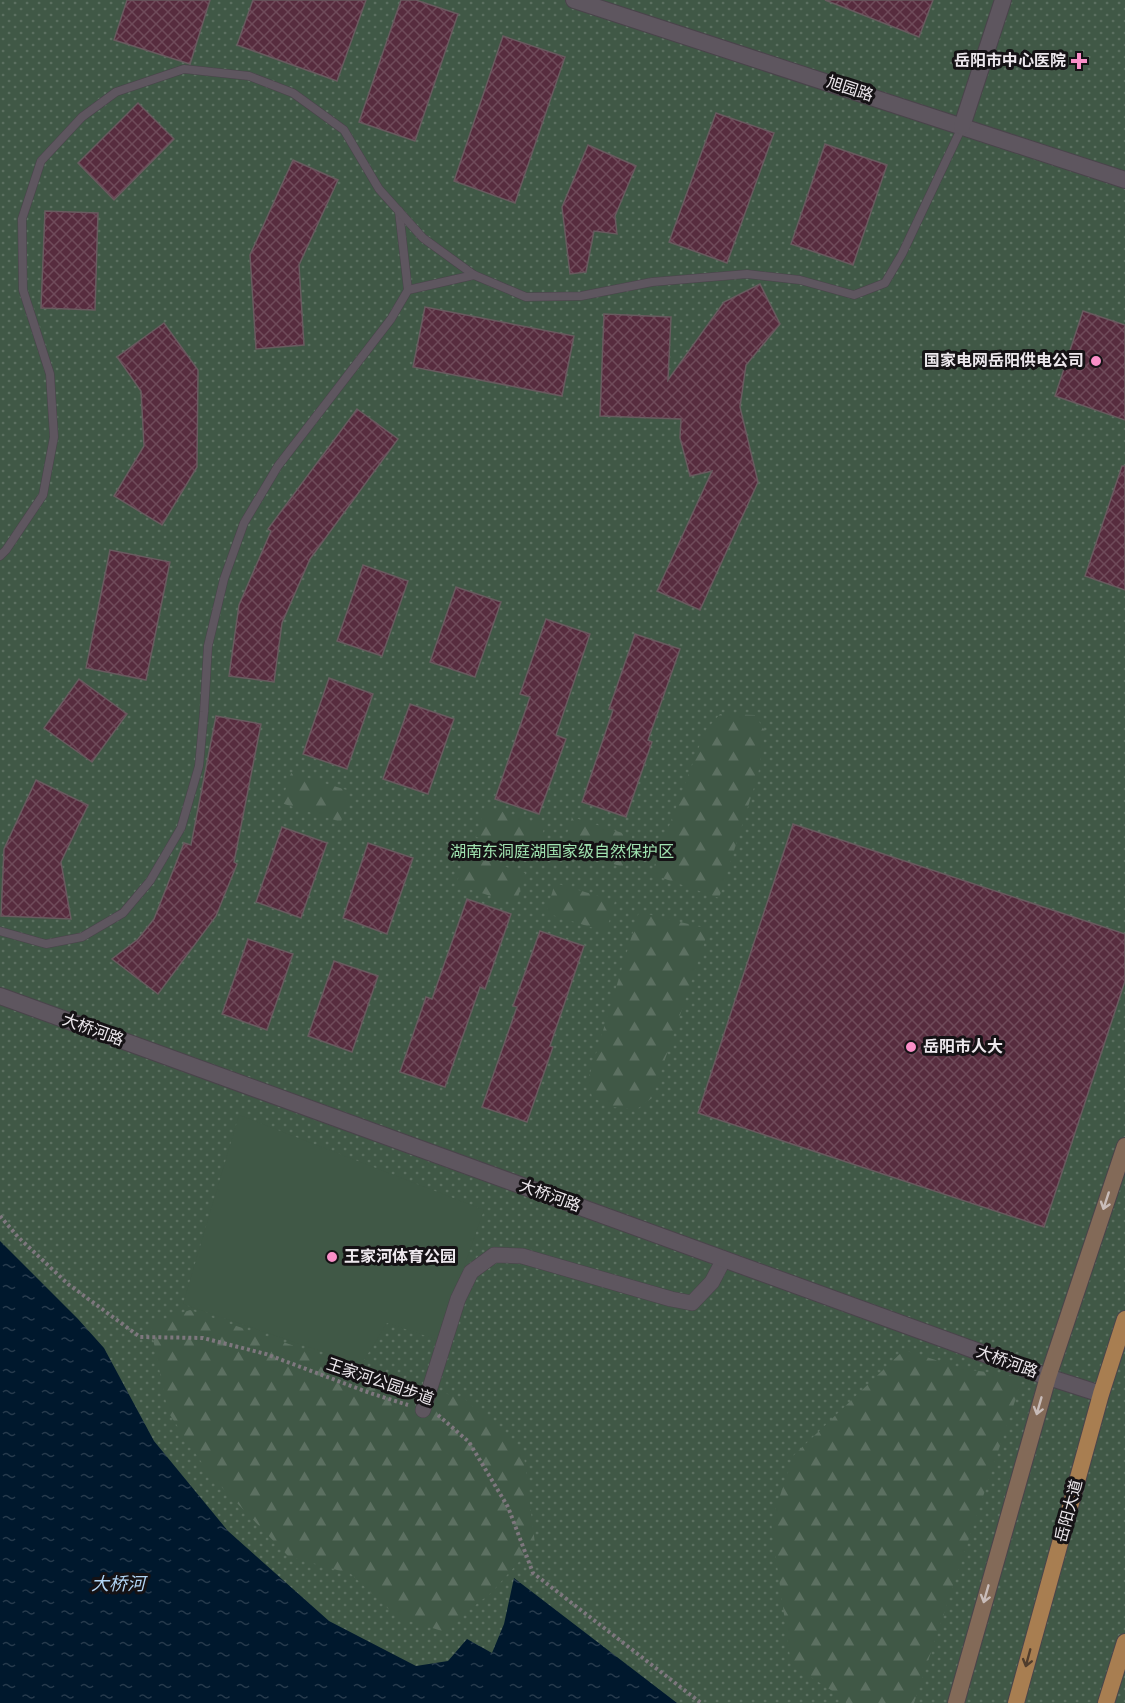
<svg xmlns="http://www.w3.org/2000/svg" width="1125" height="1703" font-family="'Source Sans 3','Noto Sans SC',sans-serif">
<defs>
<pattern id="green-dots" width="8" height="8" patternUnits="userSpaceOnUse" patternTransform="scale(1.5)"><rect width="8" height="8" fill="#405846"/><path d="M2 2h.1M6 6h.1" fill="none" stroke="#5c7061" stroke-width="1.8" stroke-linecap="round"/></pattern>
<pattern id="forest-firs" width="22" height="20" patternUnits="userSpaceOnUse" patternTransform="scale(1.5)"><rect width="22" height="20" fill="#405846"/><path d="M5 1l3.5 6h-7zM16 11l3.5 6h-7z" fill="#5c7061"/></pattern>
<pattern id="water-ripples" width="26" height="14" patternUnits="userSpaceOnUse" patternTransform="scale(1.5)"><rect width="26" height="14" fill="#00182d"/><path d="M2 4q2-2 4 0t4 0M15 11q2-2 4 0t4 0" fill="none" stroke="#263a4c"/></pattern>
<pattern id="building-cross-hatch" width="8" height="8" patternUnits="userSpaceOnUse" patternTransform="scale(1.5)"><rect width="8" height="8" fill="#572c3e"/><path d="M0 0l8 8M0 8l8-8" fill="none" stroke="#6f4b5a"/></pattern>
</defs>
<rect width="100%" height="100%" fill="#2f2830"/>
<rect fill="url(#green-dots)" x="0" y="0" width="1125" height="1703"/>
<g fill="url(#forest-firs)">
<polygon points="720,714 755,715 765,731 758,775 719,898 651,874 705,731"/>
<polygon points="291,773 350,791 341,822 281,803"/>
<polygon points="485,806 545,825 536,856 476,837"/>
<polygon points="572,817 632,836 623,867 563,848"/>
<polygon points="466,854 525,873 516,904 456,885"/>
<polygon points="555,883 615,901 606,932 546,913"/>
<polygon points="639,912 709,929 652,1098 637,1109 611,1107 592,1097 588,1080"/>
<polygon points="190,1310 367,1371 465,1399 524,1456 535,1544 491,1593 442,1631 397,1617 351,1574 288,1556 210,1475 168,1412 150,1324"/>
<polygon points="904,1350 964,1369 1023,1377 914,1703 846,1703 843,1698 791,1664 771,1522 794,1455"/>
</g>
<polygon fill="#405846" points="239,1115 484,1210 438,1340 387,1323 361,1365 183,1304"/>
<polygon fill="url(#water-ripples)" points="0,1241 78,1319 104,1348 154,1441 228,1531 329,1621 416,1666 448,1661 467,1639 492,1653 504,1624 514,1578 677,1703 0,1703"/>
<g fill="url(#building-cross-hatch)" stroke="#685b5f" stroke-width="1.5">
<polygon points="127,0 210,0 190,64 114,40"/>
<polygon points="253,0 366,0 337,81 237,45"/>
<polygon points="401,0 416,0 458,14 415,141 359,122"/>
<polygon points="825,0 933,0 919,37"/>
<polygon points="503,36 565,57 515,203 454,181"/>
<polygon points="138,103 174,139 114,200 78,163"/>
<polygon points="716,113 774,133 727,263 669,242"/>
<polygon points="825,144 887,165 853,265 791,244"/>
<polygon points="588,145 636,166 615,216 617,234 594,231 586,272 570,274 562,207"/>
<polygon points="293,160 338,180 299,265 304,345 256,349 250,255"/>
<polygon points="45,211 98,213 95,310 41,308"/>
<polygon points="760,284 780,324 746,365 740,407 758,482 700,610 657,591 712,471 690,476 680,438 681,419 600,416 604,314 671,317 668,380 724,302"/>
<polygon points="425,307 574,336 562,396 413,367"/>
<polygon points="1083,311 1125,325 1125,420 1055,396"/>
<polygon points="164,323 198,370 197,467 162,525 114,496 144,446 141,391 117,357"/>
<polygon points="357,409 398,439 310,559 282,623 274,682 229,676 239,605 271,531 268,529"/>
<polygon points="1122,466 1125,466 1125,590 1085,576"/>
<polygon points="110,550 170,562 146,680 86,668"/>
<polygon points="363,565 408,581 382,656 337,641"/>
<polygon points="456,587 501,602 475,677 430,662"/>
<polygon points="546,619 590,634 556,735 566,739 539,814 495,799 530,697 520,694"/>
<polygon points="635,634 680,649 648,740 652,742 626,817 582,802 613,710 609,709"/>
<polygon points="329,678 373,694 347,769 303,754"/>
<polygon points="79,679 127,714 92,762 44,728"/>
<polygon points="410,704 454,719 428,794 383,779"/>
<polygon points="216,716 261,724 234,862 237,864 216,916 158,994 112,959 138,939 154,919 184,843 191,845"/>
<polygon points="36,780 88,805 61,862 71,919 1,916 4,849"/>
<polygon points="793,824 1125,934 1125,981 1044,1227 698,1113"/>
<polygon points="282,827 327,843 301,918 256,902"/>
<polygon points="368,843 413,858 387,934 343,918"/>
<polygon points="467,899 511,914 485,989 480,987 445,1087 400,1072 426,997 432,999"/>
<polygon points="540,931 584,946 550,1046 553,1047 527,1122 482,1107 517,1007 513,1006"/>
<polygon points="248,939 293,954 267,1030 222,1014"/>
<polygon points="334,961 378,976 352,1052 308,1036"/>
</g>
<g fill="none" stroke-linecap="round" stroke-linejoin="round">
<defs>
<g id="service">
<polyline points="399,211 408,290"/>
<polyline points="0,556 6,550 43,495 54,437 50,374 23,290 22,219 41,161 82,117 116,92 184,69 249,76 293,93 344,130 379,189 423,238 474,275 526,297 581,296 652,282 747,274 800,280 854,295 885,283 902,254 962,127"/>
<polyline points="0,931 46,944 82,937 123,913 150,881 181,828 199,766 204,712 208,646 224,579 244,523 278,466 391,319 408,290 474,275"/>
</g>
<polyline id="minor" points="423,1410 458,1299 471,1272 494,1255 522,1256 671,1299 692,1303 712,1282 724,1259"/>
<g id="tertiary">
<polyline points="574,0 1125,180"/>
<polyline points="962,126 1003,0"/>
<polyline points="0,996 1048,1377 1101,1394"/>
</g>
<polyline id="secondary" points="956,1703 1048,1377 1125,1146"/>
<g id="primary">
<polyline points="1016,1703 1101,1394 1125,1319"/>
<polyline points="1106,1703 1125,1642"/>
</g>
</defs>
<use href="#service" stroke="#4a444b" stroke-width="9"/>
<use href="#minor" stroke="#4a444b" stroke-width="16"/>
<use href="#tertiary" stroke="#4a444b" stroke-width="18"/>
<use href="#secondary" stroke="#4a444b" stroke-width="18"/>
<use href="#primary" stroke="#4a444b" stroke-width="18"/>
<g stroke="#7e777e" stroke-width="4" stroke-dasharray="3 3" stroke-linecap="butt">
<polyline points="0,1216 18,1237 68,1284 140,1337 203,1338 266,1354 370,1393 408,1405"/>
<polyline points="438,1415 469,1442 508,1507 533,1573 701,1703"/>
</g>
<use href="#service" stroke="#5e565f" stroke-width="8"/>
<use href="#minor" stroke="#5e565f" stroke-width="15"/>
<use href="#tertiary" stroke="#5e565f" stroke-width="16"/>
<use href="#secondary" stroke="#836a58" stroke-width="16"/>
<use href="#primary" stroke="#a87e51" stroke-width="16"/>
</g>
<defs><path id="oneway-shaft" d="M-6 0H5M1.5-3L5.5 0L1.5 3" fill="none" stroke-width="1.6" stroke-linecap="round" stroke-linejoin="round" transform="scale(1.5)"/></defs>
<g stroke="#c8bcb9">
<use href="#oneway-shaft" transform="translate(1106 1201) rotate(108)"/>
<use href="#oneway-shaft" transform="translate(1039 1406) rotate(106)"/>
<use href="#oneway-shaft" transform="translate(986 1594) rotate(106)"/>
</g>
<use stroke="#503d2d" href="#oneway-shaft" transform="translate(1028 1658) rotate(105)"/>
<g fill="#fa8fc8" stroke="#151215" stroke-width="2">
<path d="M1076 52h6v6h6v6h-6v6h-6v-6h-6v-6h6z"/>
<circle cx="1096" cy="361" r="6"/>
<circle cx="911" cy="1047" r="6"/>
<circle cx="332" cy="1257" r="6"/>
</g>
<g text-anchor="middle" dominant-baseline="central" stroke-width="6" stroke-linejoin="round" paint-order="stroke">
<g font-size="16" font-weight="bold" fill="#ede8ed" stroke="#151215" text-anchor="end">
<text x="1066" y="61">岳阳市中心医院</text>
<text x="1084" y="361">国家电网岳阳供电公司</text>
<text x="923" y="1047" text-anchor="start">岳阳市人大</text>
<text x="344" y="1257" text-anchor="start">王家河体育公园</text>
</g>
<g font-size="16" fill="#ede8ed" stroke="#151215">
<text transform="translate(850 89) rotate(18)">旭园路</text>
<text transform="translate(93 1030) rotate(20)">大桥河路</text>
<text transform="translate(550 1196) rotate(20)">大桥河路</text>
<text transform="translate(1007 1362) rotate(20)">大桥河路</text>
<text transform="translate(380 1382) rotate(19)">王家河公园步道</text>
<text transform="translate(1069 1511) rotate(-75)">岳阳大道</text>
</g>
<g font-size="16" fill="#a0e3b0" stroke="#151215">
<text x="562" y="852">湖南东洞庭湖国家级自然保护区</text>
</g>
<g font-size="18" font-style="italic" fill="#b1d4f4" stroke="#151215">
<text x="118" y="1584">大桥河</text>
</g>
</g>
</svg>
